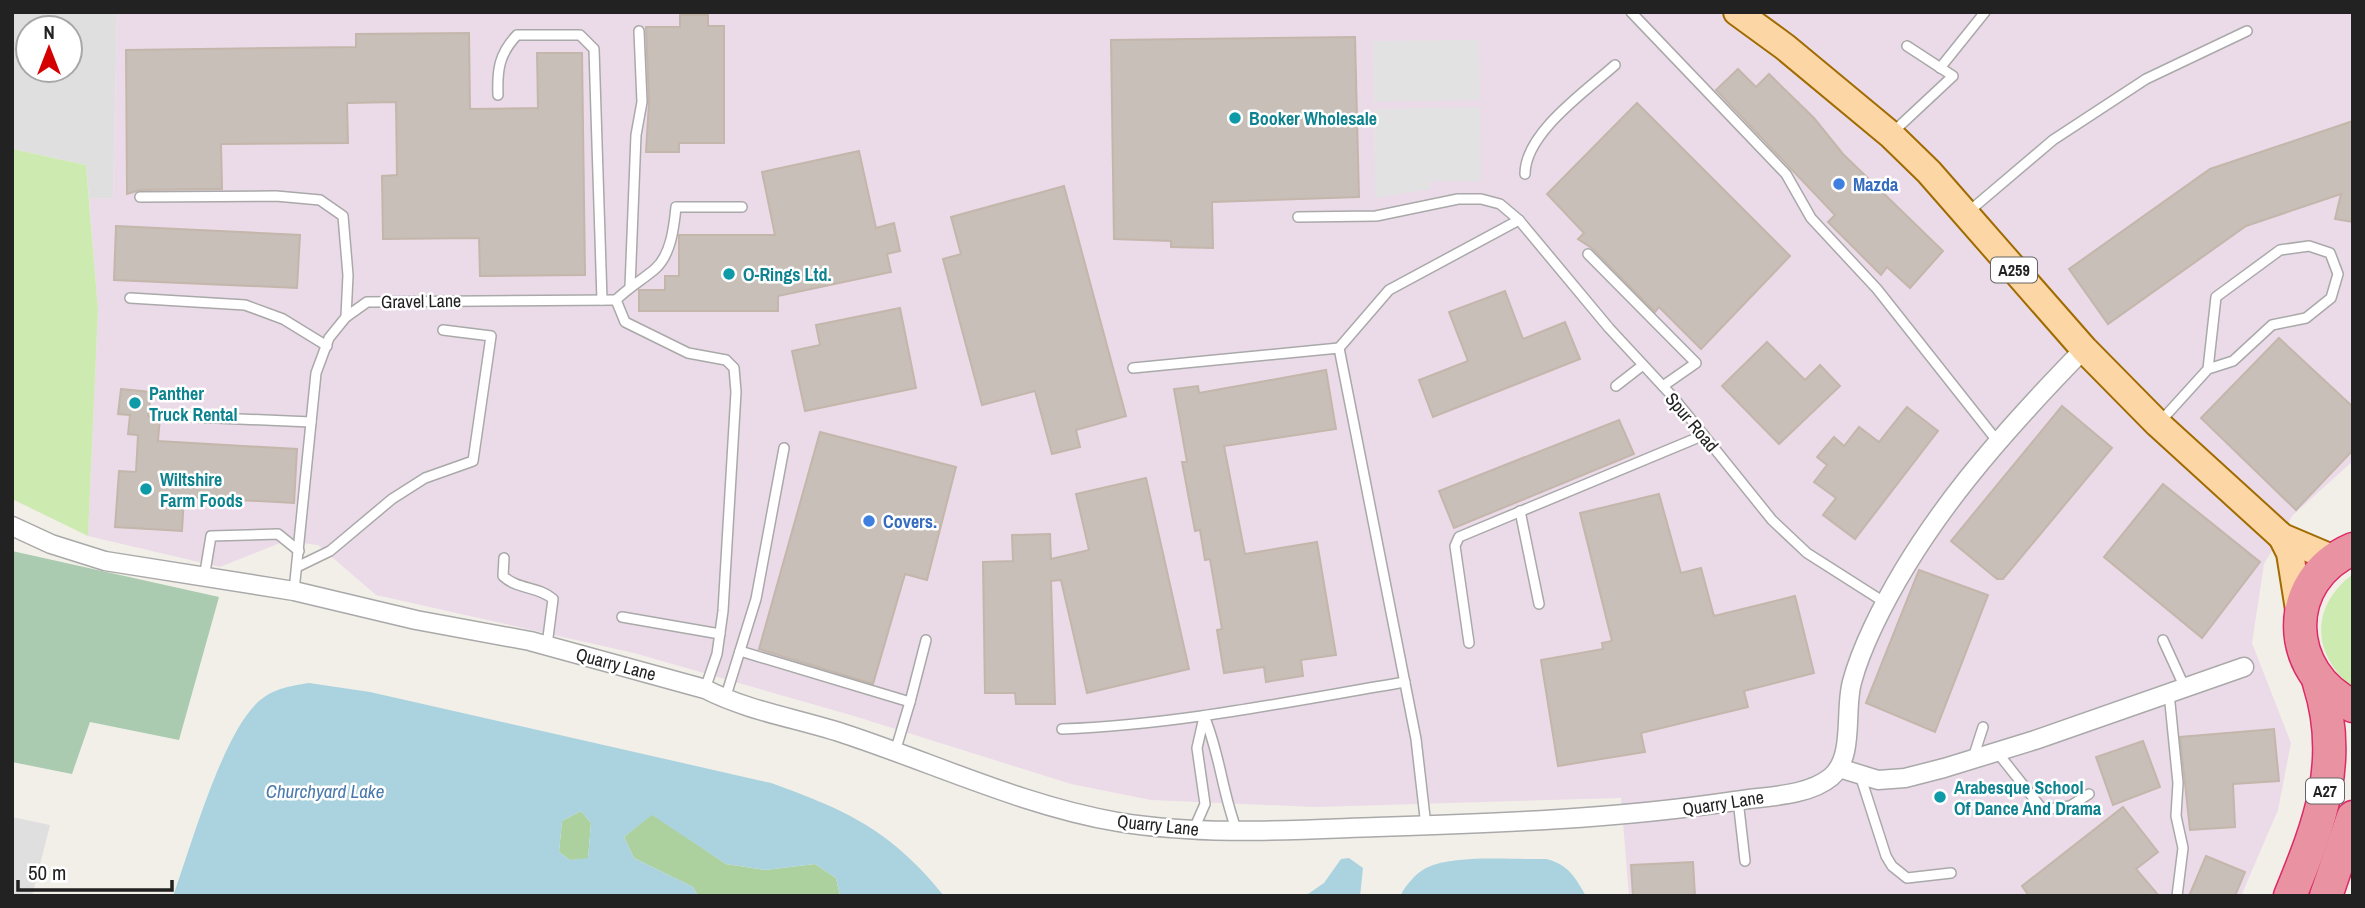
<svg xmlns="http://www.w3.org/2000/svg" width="2365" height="908" font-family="'Archivo Narrow',sans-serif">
<rect width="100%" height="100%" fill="#f2efe9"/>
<g fill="#e0dfdf" fill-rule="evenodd">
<path d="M12,12H117L113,198L89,199L86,165L12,149ZM28,28H70V70H28Z"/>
<polygon points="12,817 50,825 32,896 12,896"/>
</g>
<polygon fill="#ebdbe8" points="117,12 2353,12 2353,461 2293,515 2264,564 2252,643 2291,743 2278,810 2241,896 1629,896 1621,798 1316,807 1151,800 1071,784 854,716 634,653 376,595 318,545 285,541 220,567 88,536 98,310 89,199 113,198"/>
<g fill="#cdebb0">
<polygon points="12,149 86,165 98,310 88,536 12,499"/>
<path d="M2353,574V688C2312,655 2309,607 2353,574Z"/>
</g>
<g fill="#add19e">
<polygon points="581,811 591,823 588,859 570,860 559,852 562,821"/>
<polygon points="652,814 726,864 765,870 815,864 836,878 840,896 698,896 693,887 634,858 624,837"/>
</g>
<polygon fill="#aacbaf" points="12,551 219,597 179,740 90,722 72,774 12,762"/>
<g fill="#e2e2e2">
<polygon points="1479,40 1480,100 1374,102 1373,41"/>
<polygon points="1480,107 1481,181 1430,181 1430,189 1375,198 1374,109"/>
</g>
<g fill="#aad3df" fill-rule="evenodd">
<path d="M309,683L370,692L771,783C847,810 892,831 944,896H840L836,878L815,864L765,870L726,864L652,815L624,837L634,858L693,887L698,896H173C191,846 221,739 256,704C271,689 289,686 309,683ZM581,811L591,823L588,858L570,860L559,852L562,821Z"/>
<polygon points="1349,858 1363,868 1360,896 1305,896 1324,883 1341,859"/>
<path d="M1546,859C1568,864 1575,877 1586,896H1400C1406,885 1415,874 1426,868C1455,854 1513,860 1546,859Z"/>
</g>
<g fill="#c7bfb8" stroke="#c4b6ab" stroke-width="2">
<polygon points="680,15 708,15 708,26 724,26 724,143 679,143 679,152 646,152 649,102 646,27 680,27"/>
<polygon points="469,33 470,109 538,108 537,53 582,53 585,275 480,276 479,238 383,239 382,176 397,175 396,102 347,103 348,143 221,144 222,189 140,190 127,194 126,50 356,47 356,34"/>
<polygon points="1355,37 1359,197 1212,202 1213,248 1171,247 1171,241 1114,239 1111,40"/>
<polygon points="1738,69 1756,87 1769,74 1814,118 1843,154 1943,251 1910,288 1887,267 1881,275 1828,222 1835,215 1716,90"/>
<polygon points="1637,103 1790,256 1701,349 1659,307 1655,312 1593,249 1578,239 1584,233 1547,194"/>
<polygon points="2353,121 2353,222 2335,219 2341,194 2246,226 2108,324 2069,269 2210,169"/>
<polygon points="859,151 876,228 894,223 900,251 887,254 891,272 778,296 778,311 639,311 639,290 665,290 665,276 679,276 679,235 775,235 762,172"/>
<polygon points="1064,186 1126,416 1076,430 1080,447 1052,454 1035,391 982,405 943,259 961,254 951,217"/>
<polygon points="116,226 300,235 297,288 114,280"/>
<polygon points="1505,291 1523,339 1565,322 1580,359 1433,417 1419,380 1468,361 1449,312"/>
<polygon points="900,308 916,388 805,411 792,351 820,345 816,325"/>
<polygon points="2279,338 2353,407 2353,450 2296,510 2201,418"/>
<polygon points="1767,342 1805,380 1820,365 1840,386 1779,444 1722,386"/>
<polygon points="1326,370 1336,429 1224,446 1245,554 1317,542 1336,655 1301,660 1303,676 1266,682 1264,667 1224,673 1217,630 1222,629 1210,559 1205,560 1200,530 1195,531 1182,462 1187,462 1174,389 1198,386 1199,393"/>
<polygon points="121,389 151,392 148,416 160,417 158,441 297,449 294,503 184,497 182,531 115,527 119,471 136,472 138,435 128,434 130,415 118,414"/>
<polygon points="2062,406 2112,448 2003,579 1997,579 1951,541"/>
<polygon points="1907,407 1938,431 1855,539 1823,515 1836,498 1814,482 1827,465 1817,457 1834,437 1844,446 1859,427 1879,442"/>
<polygon points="1619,420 1634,454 1454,528 1439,491"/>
<polygon points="820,432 956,467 927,580 905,574 873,684 759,649"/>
<polygon points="1146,478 1189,669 1087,693 1061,580 1051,581 1055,704 1016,704 1015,693 985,693 983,562 1013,561 1012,535 1050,534 1051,559 1089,550 1076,494"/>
<polygon points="2163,484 2260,562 2202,638 2104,557"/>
<polygon points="1659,494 1681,573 1701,568 1714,616 1795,596 1814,673 1744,691 1748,707 1641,733 1645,752 1558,766 1541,660 1603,649 1602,643 1612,641 1580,513"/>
<polygon points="1919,570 1988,595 1935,732 1866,703"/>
<polygon points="2274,729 2279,781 2233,784 2235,827 2190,830 2180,737"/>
<polygon points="2143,741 2160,787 2113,805 2096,757"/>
<polygon points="2123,807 2158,852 2136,869 2159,896 2029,896 2022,886"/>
<polygon points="2206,856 2245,872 2235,896 2189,896"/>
<polygon points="1693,862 1695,896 1633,896 1631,865"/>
</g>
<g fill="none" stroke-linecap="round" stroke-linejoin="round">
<defs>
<g id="lane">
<polyline points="1631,12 1786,174 1811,218 1877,289 1998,442"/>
<polyline points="1940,68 1985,12"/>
<path d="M498,95C497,70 499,54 517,35H580L594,49L602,300"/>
<polyline points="1892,133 1953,76 1907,46"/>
<path d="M1525,174C1525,133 1586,91 1615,65"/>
<polyline points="140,197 276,196 320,200 343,216 348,275 346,317"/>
<polyline points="1967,213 2053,140 2146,79 2247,31"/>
<polyline points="1298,217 1376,216 1458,199 1481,199 1500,204 1519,220 1609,328 1673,397 1772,520 1807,553 1884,602"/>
<polyline points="1588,254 1696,363 1663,386"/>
<polyline points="630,287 636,135 642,102 639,31"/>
<polyline points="130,298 245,305 283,319 327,346"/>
<polyline points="616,300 625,322 688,353 726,360 734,368 736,392 723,611 717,654 705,689"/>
<path d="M616,300C628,288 642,280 655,269C671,255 674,227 676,207H742"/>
<polyline points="1339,348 1389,290 1519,220"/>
<polyline points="1133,368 1339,348 1416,739 1426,826"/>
<polyline points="1616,386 1643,365"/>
<polyline points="171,416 311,422"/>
<polyline points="2159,423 2208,369 2216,297 2280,250 2309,246 2330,253 2338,274 2331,298 2306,318 2272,325 2233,361 2208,369"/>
<polyline points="1520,511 1539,604"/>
<path d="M504,558L503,576C518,590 538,586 553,599L547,645"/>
<polyline points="297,567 330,551 392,499 425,478 473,461 491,336 443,330"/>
<polyline points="204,578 211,536 278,534 299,551"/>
<polyline points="294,591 316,373 329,338 346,317 367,302 616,300"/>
<polyline points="622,617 720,634"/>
<polyline points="2163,640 2185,688"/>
<polyline points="1469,643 1455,546 1459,537 1704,435"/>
<polyline points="740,651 910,702 895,752"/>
<polyline points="2169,693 2178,783 2176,816 2183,848 2177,896"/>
<polyline points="725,699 756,599 784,448"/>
<polyline points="910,702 926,640"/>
<path d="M1204,716C1220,753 1222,793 1237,831"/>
<path d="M1062,729C1177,725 1291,701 1405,682"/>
<polyline points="1997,752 2043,810 2070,806 2089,794"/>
<polyline points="1973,758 1983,727"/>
<polyline points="1860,775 1886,856 1892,866 1907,878 1951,873"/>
<polyline points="1738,800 1745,861"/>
<polyline points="1194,829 1205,804 1197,748 1204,717"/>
</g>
<g id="street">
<path d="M12,526L51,544L105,561L294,591L416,620L530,641L705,689C750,712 801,719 848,735C938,765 1025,806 1118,822C1204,836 1291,830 1377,827C1497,823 1616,819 1735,801C1764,796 1807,797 1831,777C1855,757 1844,710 1852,682C1857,663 1865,644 1873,627C1923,521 2003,432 2084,349"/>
<polyline points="1839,768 1878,780 1905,778 1944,768 2035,740 2244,667"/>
</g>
<g id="primary">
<polyline points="1737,12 1785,47 1891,135 1929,172 2084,349 2158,424 2282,537 2334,559"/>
<polyline points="2282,537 2290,553 2300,616"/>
</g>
<g id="highway">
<path d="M2353,549C2281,580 2284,673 2353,706"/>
<path d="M2290,896C2320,823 2344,761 2319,683"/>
<polyline points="2326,896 2353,817"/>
</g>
</defs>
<use href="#lane" stroke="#a9a9a9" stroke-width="12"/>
<use href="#street" stroke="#a9a9a9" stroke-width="21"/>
<use href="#primary" stroke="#a06b00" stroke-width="30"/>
<use href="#highway" stroke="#dc2a67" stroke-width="35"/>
<use href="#lane" stroke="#fff" stroke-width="9"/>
<use href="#street" stroke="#fff" stroke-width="18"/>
<use href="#primary" stroke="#fcd6a4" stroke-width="26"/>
<use href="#highway" stroke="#e892a2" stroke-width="32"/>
</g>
<g fill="#0f9aa8" stroke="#fff" stroke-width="2.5">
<circle cx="1235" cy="118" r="7"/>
<circle cx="729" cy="274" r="7"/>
<circle cx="135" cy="403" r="7"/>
<circle cx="146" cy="489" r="7"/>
<circle cx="1940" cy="797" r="7"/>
</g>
<g fill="#3f7fe0" stroke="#fff" stroke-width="2.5">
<circle cx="1839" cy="184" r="7"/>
<circle cx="869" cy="521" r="7"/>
</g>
<g text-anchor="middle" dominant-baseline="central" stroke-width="5" stroke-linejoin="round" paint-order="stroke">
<g fill="#fff" stroke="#646464" stroke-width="2">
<rect x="1991" y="257.5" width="46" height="25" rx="5"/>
<rect x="2306" y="778.5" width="38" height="25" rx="5"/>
</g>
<g font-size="16" font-weight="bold" fill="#222">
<text x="2014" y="270">A259</text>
<text x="2325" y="791">A27</text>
</g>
<g font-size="18" font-weight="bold" fill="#0d838f" stroke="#fff" text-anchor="start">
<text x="1249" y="118">Booker Wholesale</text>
<text x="743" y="274">O-Rings Ltd.</text>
<text x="149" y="393">Panther<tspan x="149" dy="21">Truck Rental</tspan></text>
<text x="160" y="479">Wiltshire<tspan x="160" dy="21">Farm Foods</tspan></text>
<text x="1954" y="787">Arabesque School<tspan x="1954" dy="21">Of Dance And Drama</tspan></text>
</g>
<g font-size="18" font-weight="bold" fill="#366cbe" stroke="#fff" text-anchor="start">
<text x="1853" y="184">Mazda</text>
<text x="883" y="521">Covers.</text>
</g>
<g font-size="18" fill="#222" stroke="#fff">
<text transform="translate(421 301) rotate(-1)">Gravel Lane</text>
<text transform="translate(1692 422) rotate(50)">Spur Road</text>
<text transform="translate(616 664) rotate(15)">Quarry Lane</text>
<text transform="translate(1723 803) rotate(-9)">Quarry Lane</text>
<text transform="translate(1158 825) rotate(6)">Quarry Lane</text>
</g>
<g font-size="19" font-style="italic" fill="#4a7aab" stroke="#fff">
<text x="325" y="791">Churchyard Lake</text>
</g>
</g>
<rect width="2365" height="908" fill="none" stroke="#222222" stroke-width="28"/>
<g transform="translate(49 49)"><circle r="33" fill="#ffffff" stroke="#a7a7a7" stroke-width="2"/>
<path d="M0-5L12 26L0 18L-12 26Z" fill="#d40000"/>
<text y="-10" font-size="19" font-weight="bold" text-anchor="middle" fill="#222222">N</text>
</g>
<path d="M18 880v10h154v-10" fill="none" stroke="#222222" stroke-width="3.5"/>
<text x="28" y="880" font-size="21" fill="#222222" stroke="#ffffff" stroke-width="5" paint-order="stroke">50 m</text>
</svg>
